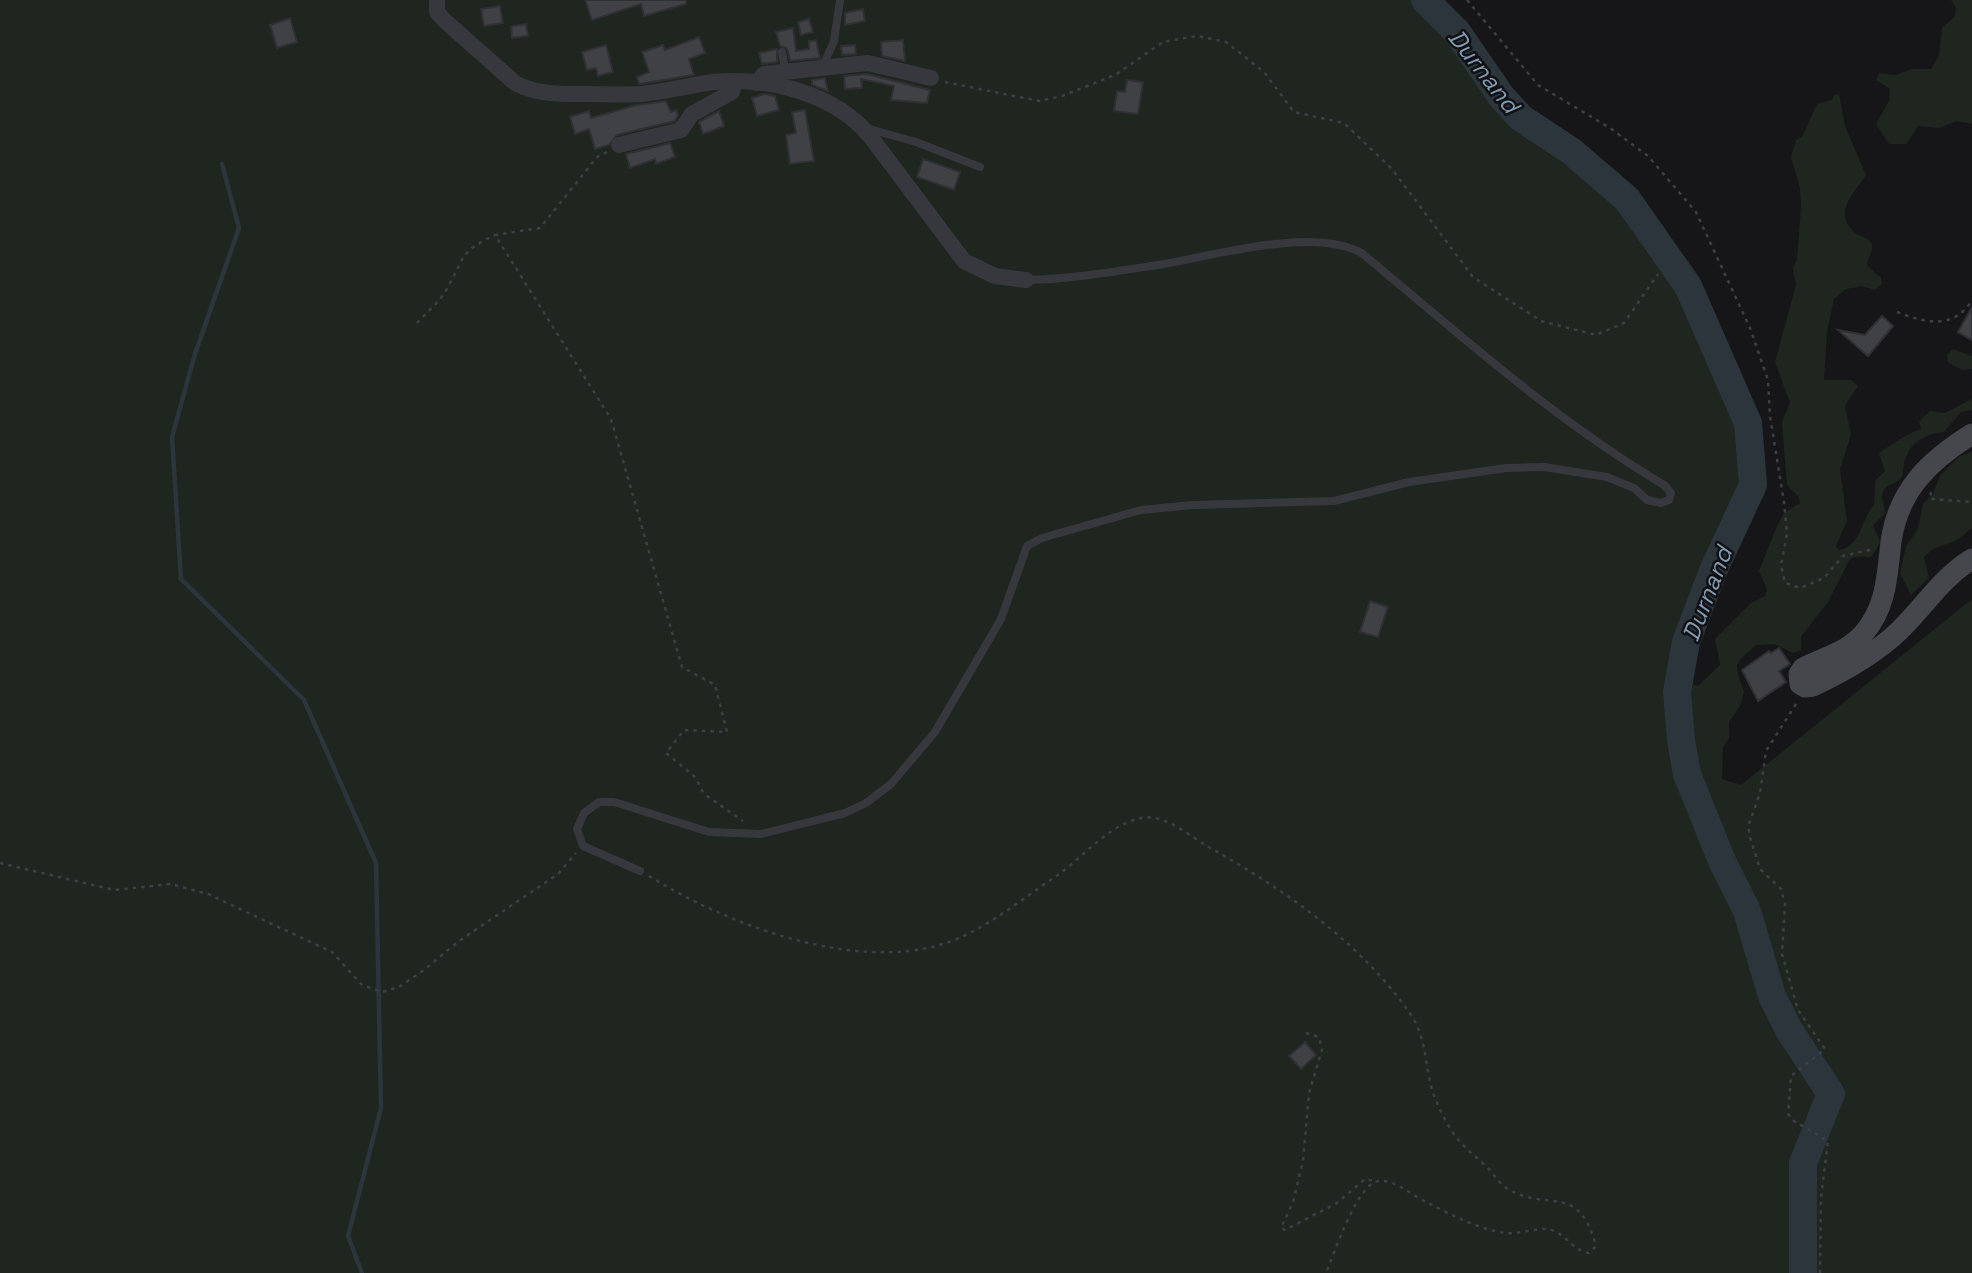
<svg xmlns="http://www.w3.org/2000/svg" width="1972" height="1273" font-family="'Space Grotesk',sans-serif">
<rect width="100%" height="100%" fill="#161618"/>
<g fill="#1e261f">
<path d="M0,0H1417L1522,112L1634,195L1755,427L1747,505L1695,626L1683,681L1698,686L1720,665L1715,639L1751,603L1765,596L1767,589L1759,571L1777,526L1784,513L1800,503L1799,497L1787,485L1782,422L1790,403L1775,362L1796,285L1793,268L1797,259L1801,208L1800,188L1791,157L1796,140L1802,137L1817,104L1832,100L1834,95L1839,94L1845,126L1866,175C1856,192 1832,211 1854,232C1860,237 1869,237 1872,244C1874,251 1867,258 1867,265L1881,278L1882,284L1874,290L1862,286L1846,289L1834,299L1827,332L1824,380H1851L1858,386L1845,406L1851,435L1840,469L1847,521L1836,546L1839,550C1862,546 1861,518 1874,505L1875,481L1885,471L1879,453C1894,443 1904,435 1921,429L1919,421L1930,411L1945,413L1972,399V410L1961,412L1944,432C1925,434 1908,443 1904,464C1902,470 1905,474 1900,479C1895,485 1886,483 1883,492C1880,500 1886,506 1885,514L1873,525L1880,542C1866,570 1872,550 1850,559L1828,602L1801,637V650L1793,653L1775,644L1757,645C1730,665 1736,666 1744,692L1740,706L1729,722V738L1723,747L1722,779L1741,785L1972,599V1273H0Z"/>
<polygon points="1951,0 1972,0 1972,124 1956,121 1940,128 1918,126 1906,144 1889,144 1876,124 1889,101 1890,89 1876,80 1879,73 1896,75 1912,69 1931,69 1939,56 1942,28 1955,16 1956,8"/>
<polygon points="1953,349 1972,356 1972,369 1962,370 1948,362 1947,355"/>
<path d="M1972,452V528C1967,531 1963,536 1958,539C1945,547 1934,544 1924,558L1929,578L1911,595L1900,573L1906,546L1918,529L1923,504L1933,494L1940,476L1960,456Z"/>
</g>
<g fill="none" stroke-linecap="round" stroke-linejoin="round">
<polyline stroke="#2c353c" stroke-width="4.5" points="222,164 239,228 195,354 172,437 181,579 304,700 376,863 381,1108 348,1236 362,1273"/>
<polyline stroke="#2c353c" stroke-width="28" points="1425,0 1457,32 1501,96 1521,118 1571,151 1627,199 1688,286 1748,423 1753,485 1713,571 1686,642 1677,692 1681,740 1687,774 1722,861 1747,911 1772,996 1789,1030 1831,1094 1803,1163 1803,1273"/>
</g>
<g fill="#404145" stroke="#303034" stroke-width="2">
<polygon points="585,0 686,0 686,4 644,16 641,4 592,20"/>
<polygon points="500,6 503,23 484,26 481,9"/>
<polygon points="863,9 865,21 845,25 845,13"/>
<polygon points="290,18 297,42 277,48 270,25"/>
<polygon points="809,19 813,32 801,35 798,22"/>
<polygon points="526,24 528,36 512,38 511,26"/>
<polygon points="793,28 796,51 809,49 809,41 816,40 820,58 790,61 787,48 780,46 776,32"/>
<polygon points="699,37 705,53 689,59 694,75 639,84 637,77 649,72 642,52 663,45 665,50"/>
<polygon points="903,40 905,61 882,56 881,42"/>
<polygon points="606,45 613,72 598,76 596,68 587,70 582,52"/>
<polygon points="855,45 856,54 842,55 841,46"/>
<polygon points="777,49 777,62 762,64 759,53"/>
<polygon points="867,74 930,90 927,103 891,100 894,86 861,79 862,88 845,89 844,76"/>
<polygon points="825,78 828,91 812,85 812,80"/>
<polygon points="1127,80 1143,82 1138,114 1114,111 1117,91 1125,92"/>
<polygon points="764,94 775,96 779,110 757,116 752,98"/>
<polygon points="666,101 671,112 676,110 678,115 675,121 617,135 609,145 595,149 589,129 575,134 570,117 589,111 591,118 637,105"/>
<polygon points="805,110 814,161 790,164 786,135 796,133 792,112"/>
<polygon points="719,111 724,126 703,134 699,122"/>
<polygon points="670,143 675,157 656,164 655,159 630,168 626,154"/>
<polygon points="923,159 960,172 954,190 917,177"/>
<polygon points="1972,307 1972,340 1958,332"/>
<polygon points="1882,316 1893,326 1868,356 1838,330 1865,335"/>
<polygon points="1370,601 1388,607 1378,637 1360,632"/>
<polygon points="1779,648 1790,664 1779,671 1786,682 1758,701 1742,670 1769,651 1771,653"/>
<polygon points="1305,1042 1316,1055 1301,1069 1289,1056"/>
</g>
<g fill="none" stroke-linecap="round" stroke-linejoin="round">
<g stroke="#3d3f44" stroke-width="2.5" stroke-dasharray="3.5 5" stroke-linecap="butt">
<polyline points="1467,0 1538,85 1610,128 1648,156 1696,212 1750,328 1768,380 1770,416 1784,502 1787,534 1781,565 1785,583 1800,588 1824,578 1843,556 1873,549"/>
<polyline points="945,82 1039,101 1062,96 1115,75 1163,42 1197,36 1226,42 1264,72 1294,112 1344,123 1392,169 1473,277 1541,321 1596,335 1624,323 1658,274"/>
<polyline points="607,152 597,157 540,228 495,235 611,419 682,667 715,685 727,732 684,730 666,753 695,777 704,794 743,821"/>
<path d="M1897,312C1925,323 1954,330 1972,300"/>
<path d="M417,323C428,311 442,300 449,285C466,254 460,252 495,235"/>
<polyline points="1931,492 1930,499 1972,502"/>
<polyline points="1796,704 1766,751 1760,793 1749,824 1749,834 1760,869 1781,889 1785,904 1782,954 1798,1010 1825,1049 1791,1076 1788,1114 1794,1121 1828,1141 1821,1197 1820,1273"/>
<polyline points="0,863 114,890 171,884 208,894 332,952 362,985 382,992 399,987 424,970 459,941 558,874 576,853"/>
<path d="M649,876C726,924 852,972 943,944C982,932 1018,902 1052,879C1080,861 1107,825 1141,818C1164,813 1188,835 1207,846C1283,889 1360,941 1411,1015C1426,1037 1425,1064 1432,1090C1436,1102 1443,1117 1450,1128C1460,1145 1473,1154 1487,1167C1494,1174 1499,1184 1508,1189C1549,1213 1578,1181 1596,1246L1589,1253C1574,1251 1568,1237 1554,1231C1541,1225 1521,1235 1506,1233C1479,1230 1450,1214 1426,1202C1411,1195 1389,1174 1373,1183C1355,1193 1334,1253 1326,1273"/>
<polyline points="1306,1033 1319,1037 1322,1050 1309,1093 1303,1161 1293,1202 1281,1228 1285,1230 1337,1203 1365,1179 1375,1181"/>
</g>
<g stroke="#37383d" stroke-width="8">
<polyline points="782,52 785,70"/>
<polyline points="823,66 834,41 840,0"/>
<polyline points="867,131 873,130 916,142 980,167"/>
<path d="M640,871L583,846L577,829L584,813L599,802H614L709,832L761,834L845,813L866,803L891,784L935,732L1001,619L1027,546L1042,538L1141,510L1193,505L1334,501L1409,482L1506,468L1544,467L1607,477L1634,488L1647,500L1661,503L1669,500L1671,493L1664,485C1555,420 1460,335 1363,254C1315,226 1217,255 1164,264C1118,271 1073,279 1026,280"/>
</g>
<g stroke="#37383d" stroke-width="16">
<path d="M437,0V12L444,20L515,83C537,95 563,94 588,94C605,94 623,95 641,94C666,92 690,85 714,82C769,77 834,93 870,136L964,261L995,276L1026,280"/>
<polyline points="757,83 764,74 868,63 931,78"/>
<polyline points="619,145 681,130 692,114 732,92 735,81"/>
</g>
<path stroke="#45474d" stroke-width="21" d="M1972,434C1930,460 1898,490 1891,542C1887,575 1887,606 1864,633C1848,652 1824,657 1803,668L1799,674L1800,684L1805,687L1813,686C1843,672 1875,654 1899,631C1925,606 1941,578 1972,559"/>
</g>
<g text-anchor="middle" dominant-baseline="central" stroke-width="5" stroke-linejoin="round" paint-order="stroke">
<g font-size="24" font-style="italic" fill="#7f9bb3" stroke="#111113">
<text transform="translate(1484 71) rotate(52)">Durnand</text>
<text transform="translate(1707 594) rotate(-69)">Durnand</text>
</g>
</g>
</svg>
